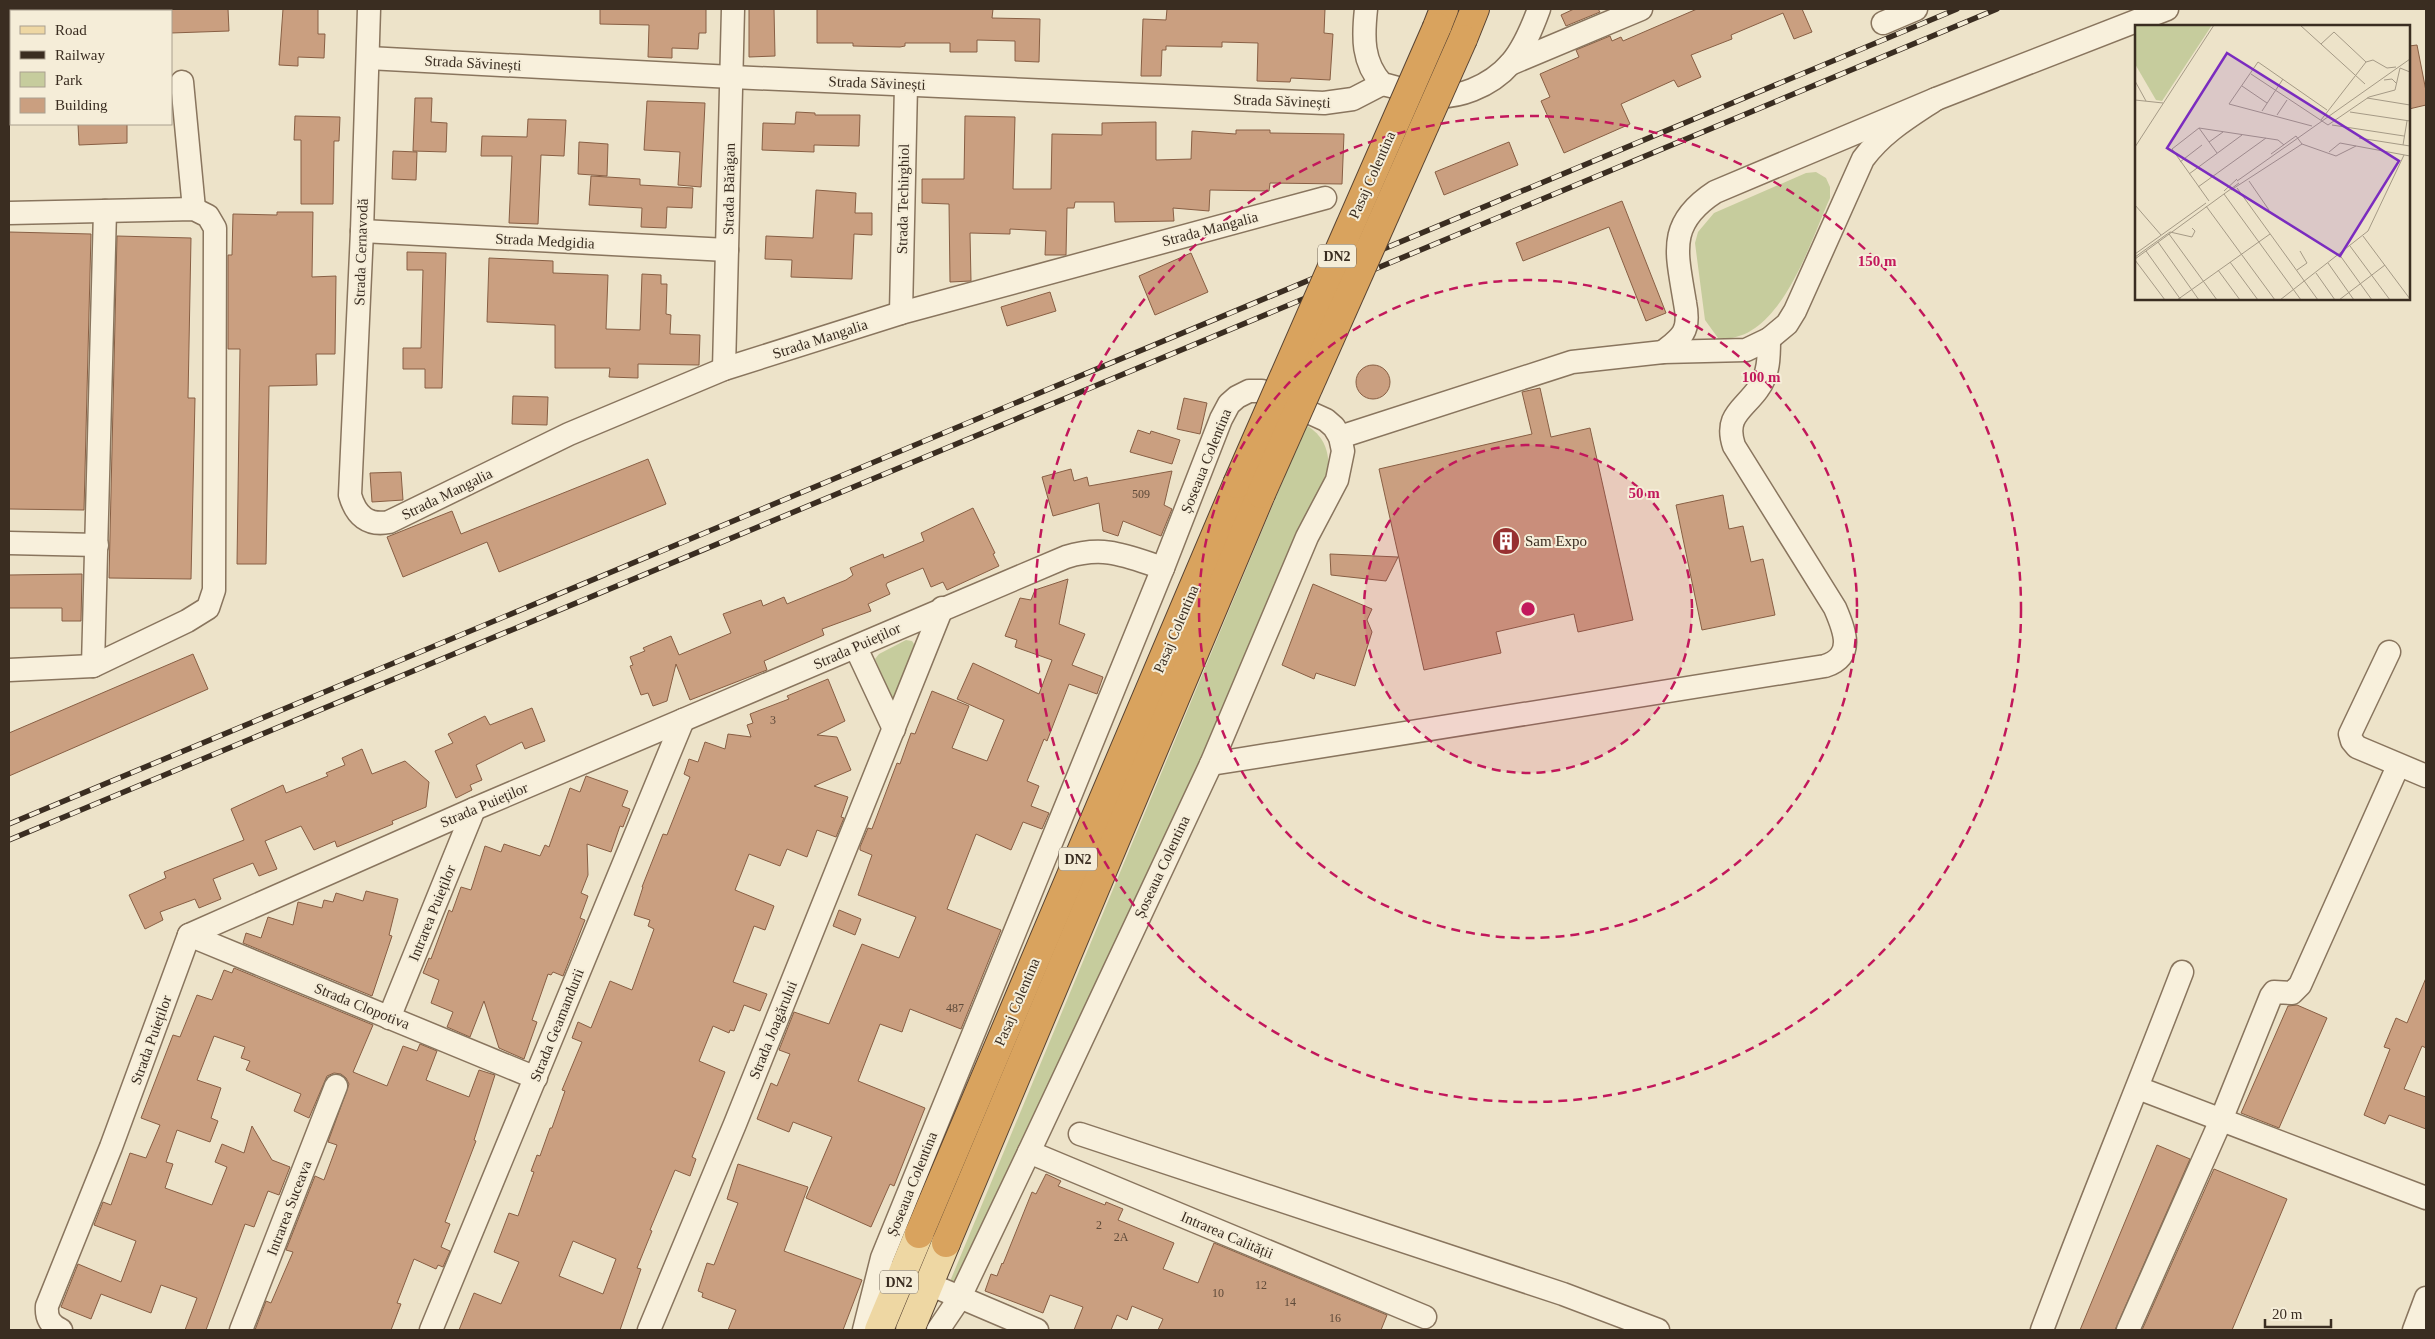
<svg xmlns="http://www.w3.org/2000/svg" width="2435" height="1339" font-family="Georgia,serif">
<rect width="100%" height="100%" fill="#ede3c9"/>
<g fill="#c6cc9d">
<path d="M1816,172L1826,178L1830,187V198C1810,242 1779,346 1718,338L1705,320L1695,243L1698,232L1714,213L1806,173Z"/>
<path d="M1306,425C1326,437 1330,454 1328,476L1188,799L960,1284L951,1283V1279Z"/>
<polygon points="906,640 912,641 916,647 893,702 875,659 879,654"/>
</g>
<g fill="#ca9f80" stroke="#885f44" fill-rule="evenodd">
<polygon points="171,9 228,9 229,31 171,33"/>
<polygon points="283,9 318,9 318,34 325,34 324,58 298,57 298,66 279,65"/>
<polygon points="600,9 706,9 706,33 699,33 698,49 672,48 672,58 648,57 649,25 600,24"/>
<polygon points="749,9 774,9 775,56 749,57"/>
<polygon points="817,9 993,9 992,18 1040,19 1039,62 1015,61 1015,41 977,40 977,52 950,52 950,43 905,43 905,46 900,47 853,46 853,43 817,43"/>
<polygon points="1167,9 1325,9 1324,33 1333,34 1330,80 1291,78 1290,82 1257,81 1258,43 1222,42 1222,47 1166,46 1166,50 1162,50 1161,76 1141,76 1143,19 1166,20"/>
<polygon points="1574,9 1598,9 1600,12 1566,26 1561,15"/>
<polygon points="1697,9 1802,9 1812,32 1794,39 1783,13 1731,35 1732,39 1691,55 1701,77 1678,87 1674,80 1621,104 1630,124 1564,153 1541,101 1550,97 1540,74 1579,57 1576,50 1610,36 1612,41 1621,37 1623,41"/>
<polygon points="2417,45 2426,91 2426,105 2409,109 2409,46"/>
<polygon points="415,98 432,98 431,122 447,123 446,152 413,151"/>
<polygon points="647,101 705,103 701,187 678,185 680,152 644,150"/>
<polygon points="796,112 815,113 815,115 860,115 859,146 814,145 814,152 762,150 763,123 795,124"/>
<polygon points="295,116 340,117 339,141 334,141 333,204 301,204 301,140 294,140"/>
<polygon points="965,116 1015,117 1013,189 1051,189 1052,134 1102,135 1102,123 1156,122 1156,160 1191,159 1192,131 1236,134 1236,130 1270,130 1270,133 1344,134 1342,184 1270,183 1269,191 1210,190 1209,211 1173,208 1174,221 1115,222 1114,202 1075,202 1074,208 1067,208 1066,255 1045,255 1046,231 1010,229 1010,234 970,233 971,281 950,282 949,204 922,203 922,179 964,179"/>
<polygon points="528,119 566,120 564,156 541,155 538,224 509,223 512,156 481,156 482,136 527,137"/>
<polygon points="78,124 127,124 127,143 79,145"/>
<polygon points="579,142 608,144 607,176 578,174"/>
<polygon points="1509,142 1518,165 1444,195 1435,172"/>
<polygon points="393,151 417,152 416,180 392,179"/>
<polygon points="591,176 640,179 640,185 693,188 692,208 667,207 666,228 641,227 642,208 589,205"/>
<polygon points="816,190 856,193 855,213 872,213 872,235 854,234 852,279 791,277 792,260 765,259 766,236 813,238"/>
<polygon points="1622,201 1666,313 1646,321 1609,227 1523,261 1516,243"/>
<polygon points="277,212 313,212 312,277 336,276 335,354 316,354 317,385 269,386 266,564 237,564 240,349 228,349 228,255 232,255 233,214 277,215"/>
<polygon points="9,232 91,234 84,510 9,509"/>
<polygon points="117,236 191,238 188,398 195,398 191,579 109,578"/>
<polygon points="407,252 446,253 442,388 425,388 425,369 403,369 403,348 421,348 423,270 407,270"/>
<polygon points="1191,253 1208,292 1155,315 1139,276"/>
<polygon points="489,258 553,261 553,273 608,275 606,329 640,330 642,274 661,275 661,284 667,284 666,314 671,315 670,334 700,335 699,365 638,364 638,378 609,377 610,368 555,368 555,325 487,322"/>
<polygon points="1050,292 1056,311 1007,326 1001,307"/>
<circle cx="1373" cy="382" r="17"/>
<polygon points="1540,388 1551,437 1590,428 1633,620 1578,632 1574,614 1496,632 1501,653 1424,670 1379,469 1532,434 1522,392"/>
<polygon points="513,396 548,397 547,425 512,424"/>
<polygon points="1184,398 1207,403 1200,434 1177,429"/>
<polygon points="1138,430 1150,434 1151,431 1180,440 1172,464 1130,452"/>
<polygon points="648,459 666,504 499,572 487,542 403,577 387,537 452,511 461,534"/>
<polygon points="1071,469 1074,481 1087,477 1089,486 1172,471 1164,505 1172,509 1161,536 1123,521 1118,536 1103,531 1099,503 1053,516 1042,477"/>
<polygon points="401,472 403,500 372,502 370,473"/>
<polygon points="1723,495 1729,529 1743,526 1751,562 1763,559 1775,615 1702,630 1676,505"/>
<polygon points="973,508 995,553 993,554 999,566 947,590 943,582 931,587 923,568 887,583 886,585 890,594 868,604 871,611 822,629 824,635 764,661 767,670 690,700 676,664 667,701 653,706 648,693 641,695 630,666 633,665 630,657 645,651 643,648 671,636 679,655 731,633 723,614 761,600 763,606 784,597 787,604 846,580 853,575 850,568 883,554 884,558 924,541 921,533"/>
<polygon points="1330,554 1398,557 1386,581 1331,575"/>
<polygon points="82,574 81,621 62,621 62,608 9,608 9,575"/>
<polygon points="1068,579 1059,624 1085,634 1072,665 1103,677 1097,694 1069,684 1047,741 1044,739 1027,781 1039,786 1031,806 1049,813 1042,829 1023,822 1011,850 976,834 947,909 1001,930 961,1029 910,1009 902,1032 880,1024 858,1081 925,1108 894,1186 890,1184 871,1227 806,1198 832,1137 793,1122 789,1132 757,1119 771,1083 777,1086 790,1054 779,1050 794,1012 829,1024 862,944 899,958 916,917 858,895 872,855 860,850 860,847 868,828 872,829 897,763 900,764 911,733 915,734 932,691 969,706 952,748 987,761 1004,720 957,699 973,663 1039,694 1052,660 1015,647 1017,640 1005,636 1020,598 1031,600 1035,590"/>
<polygon points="1313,584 1372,609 1367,620 1372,632 1355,686 1316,673 1314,679 1282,665"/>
<polygon points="193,654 208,689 9,776 9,733"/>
<path d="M828,679L845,721L817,735L837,737L851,770L814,786L848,797L841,817L844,818L836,837L817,830L807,857L787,849L780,866L749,854L735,890L774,906L765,930L754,926L733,982L767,994L760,1011L744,1005L734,1031L730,1030L729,1033L713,1026L699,1061L725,1072L692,1157L696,1159L690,1176L675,1170L650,1230L652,1231L637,1268L641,1269L620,1330H459L474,1293L501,1304L519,1262L494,1252L509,1213L518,1216L534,1172L531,1171L537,1155L540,1156L550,1128H552L565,1091L562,1090L582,1042L572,1038L578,1022L591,1028L610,981L632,990L654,929L648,926L650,920L634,915L643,887H642L663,834L667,835L690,777L684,774L689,759L698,762L705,742L725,749L728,734L751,737L747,725L753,723L750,714L789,699L787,696ZM573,1241L616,1259L603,1294L559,1276Z"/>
<polygon points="532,708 545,741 525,749 522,742 476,765 482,780 470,785 472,790 456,798 435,751 453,743 448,734 485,716 490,725"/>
<polygon points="362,749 372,774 405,761 429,782 426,807 392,821 393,824 337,847 335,841 314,850 301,826 265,841 277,869 259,876 253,863 213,879 221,899 199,908 195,899 160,912 163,920 145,929 129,895 166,878 164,872 244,840 231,809 283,785 286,793 328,776 326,773 345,765 342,758"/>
<polygon points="586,776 628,791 622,806 630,809 623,827 620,826 611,852 587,844 588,875 581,893 588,896 580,918 585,920 563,976 553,972 551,975 548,974 532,1020 537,1022 524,1059 499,1048 484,1001 470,1037 447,1027 453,1012 431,1003 439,980 423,973 429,958 431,959 449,910 452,912 461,887 471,890 485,846 501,852 504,844 540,856 545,845 549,847 570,788 580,792"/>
<polygon points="366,891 398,899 389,935 392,936 372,996 243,943 246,933 261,938 268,917 293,925 298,902 322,908 324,900 333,902 336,893 363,901"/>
<polygon points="839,910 861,919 855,935 833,926"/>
<polygon points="234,968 373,1025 353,1072 387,1086 403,1046 417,1051 420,1044 437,1051 426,1080 469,1097 479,1070 495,1075 474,1140 476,1141 445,1222 450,1224 441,1247 450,1251 443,1267 438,1265 436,1269 414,1259 397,1303 401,1304 391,1330 255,1330 266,1301 271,1303 293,1252 286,1250 315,1176 324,1180 337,1145 328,1142 349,1084 346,1078 341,1074 334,1073 327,1076 309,1118 294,1111 301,1094 246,1070 250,1061 241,1058 245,1047 214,1036 197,1080 221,1088 211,1118 218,1121 210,1142 177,1130 166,1162 173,1164 165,1188 212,1205 227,1167 215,1162 222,1144 244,1153 252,1126 272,1160 290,1167 279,1195 268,1191 254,1227 245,1224 206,1330 185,1330 197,1298 161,1285 151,1313 101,1294 91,1319 61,1307 78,1264 121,1282 136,1241 94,1225 103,1202 111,1205 130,1153 146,1158 160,1125 141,1118 173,1035 180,1037 197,995 212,1000 224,970 232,973"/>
<polygon points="2426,978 2426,1048 2422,1046 2404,1089 2426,1097 2426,1129 2389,1115 2385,1124 2364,1115 2390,1049 2384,1047 2396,1018 2407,1023"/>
<polygon points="2297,1005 2327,1018 2279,1128 2241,1113 2288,1006"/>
<polygon points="2157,1145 2190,1159 2115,1330 2080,1330"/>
<polygon points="738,1164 808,1187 784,1251 862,1280 843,1330 728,1330 736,1310 702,1297 703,1293 698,1291 707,1263 714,1265 738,1203 727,1199"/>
<polygon points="2214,1169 2287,1199 2232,1330 2142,1330"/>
<polygon points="1046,1174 1061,1181 1058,1186 1105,1205 1106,1202 1123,1209 1118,1220 1174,1243 1163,1269 1198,1283 1214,1243 1387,1315 1381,1330 1158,1330 1163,1319 1132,1306 1127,1320 1117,1315 1111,1330 1074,1330 1083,1307 1050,1295 1043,1313 985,1291 991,1274 997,1276 1002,1263 1003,1264 1032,1192 1036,1194"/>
</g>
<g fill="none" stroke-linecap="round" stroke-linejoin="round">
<defs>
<g id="minor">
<path d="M369,9L362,231L350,495C356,516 368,526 389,522L569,434L724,369L901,313L1325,198"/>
<path d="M1366,9C1363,37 1362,62 1382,84C1397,87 1412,93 1427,95C1456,101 1491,86 1511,63C1524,48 1532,28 1539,9"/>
<polyline points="1883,23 1916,9"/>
<polyline points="368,58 732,77 1324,103 1353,99 1382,84"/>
<polyline points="1510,64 1641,9"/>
<polyline points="182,82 194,209"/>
<polyline points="9,213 194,209 208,216 215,228 214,590 208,608 187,621 93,666 9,670"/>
<polyline points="362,231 727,250"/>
<polyline points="901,313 906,85"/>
<path d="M1663,352C1670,346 1678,341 1683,333C1688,325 1687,313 1685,303C1677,253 1666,224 1715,192L1936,99L2167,9"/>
<polyline points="724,369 733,9"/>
<path d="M1340,437L1572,362L1663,352L1746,350L1769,339L1787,324L1795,311L1863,159C1883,132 1909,117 1936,99"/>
<polyline points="9,543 97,545"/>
<polyline points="856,648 894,729"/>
<polyline points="2389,652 2350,734 2352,741 2357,747 2426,776"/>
<polyline points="93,666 105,211"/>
<path d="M1211,764L1825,666C1855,656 1845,631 1835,608L1734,446C1724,416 1743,410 1758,389C1769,375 1769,356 1769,339"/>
<polyline points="189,935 536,1078"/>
<polyline points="389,1018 474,809"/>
<polyline points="2138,1088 2426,1198"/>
<polyline points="1080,1134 1563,1294 1658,1330"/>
<polyline points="1029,1152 1425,1317"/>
<polyline points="929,1284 1037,1330"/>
<path d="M61,1330C50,1325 46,1318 47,1306L111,1147L189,935L474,809L1066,557C1105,545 1126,556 1163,568"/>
<polyline points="241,1330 336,1086"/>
<polyline points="431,1330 683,720"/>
<polyline points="649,1330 735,1124 942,608"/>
<polyline points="864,1330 882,1258 1163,568 1221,419 1229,404 1237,397 1249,391 1262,391 1326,420 1334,427 1340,437 1343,451 1337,480 1307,537 1211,764 1029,1152 959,1299 938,1330"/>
<path d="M2042,1330C2087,1210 2136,1092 2182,972"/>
<polyline points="2128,1330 2221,1120 2271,996 2274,992 2292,993 2300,985 2398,766"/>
<polyline points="2414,1330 2426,1298"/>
</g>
<g id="major">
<polyline points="879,1330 919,1234"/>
<polyline points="910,1330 946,1243"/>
</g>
<g id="highway">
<polyline points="1437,27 1444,9"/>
<polyline points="1463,39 1475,9"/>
<polyline points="919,1234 1237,484"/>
<polyline points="946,1243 1261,494"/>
</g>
</defs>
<use href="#minor" stroke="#89755e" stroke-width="25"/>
<use href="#major" stroke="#584332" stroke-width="30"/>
<use href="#highway" stroke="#584332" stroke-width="30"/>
<use href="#minor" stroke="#f8f0dc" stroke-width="22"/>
<use href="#major" stroke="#eed7a3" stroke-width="28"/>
<use href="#highway" stroke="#d9a35e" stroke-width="28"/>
<defs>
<g id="rail">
<polyline points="9,824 1957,9"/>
<polyline points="9,840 1997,9"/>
</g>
</defs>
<use href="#rail" stroke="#3a2d21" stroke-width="5.5"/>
<use href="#rail" stroke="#f5edd8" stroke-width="4" stroke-dasharray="11" stroke-linecap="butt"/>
<defs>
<g id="highway-bridge">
<polyline points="1237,484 1437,27"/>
<polyline points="1261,494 1463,39"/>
</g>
</defs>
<use href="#highway-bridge" stroke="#584332" stroke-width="30" stroke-linecap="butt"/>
<use href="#highway-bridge" stroke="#d9a35e" stroke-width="28"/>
</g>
<circle cx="1528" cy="609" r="164" fill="#c2185b" fill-opacity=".12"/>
<g fill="none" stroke="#c2185b" stroke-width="2.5" stroke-dasharray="9 6">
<circle cx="1528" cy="609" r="164"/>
<circle cx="1528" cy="609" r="329"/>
<circle cx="1528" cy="609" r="493"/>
</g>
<defs>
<symbol id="building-disc" viewBox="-11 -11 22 22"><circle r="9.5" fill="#973030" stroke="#f5edd8"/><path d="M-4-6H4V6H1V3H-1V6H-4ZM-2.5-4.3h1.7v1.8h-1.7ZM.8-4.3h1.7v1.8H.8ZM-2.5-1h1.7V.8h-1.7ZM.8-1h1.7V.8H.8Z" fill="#fff"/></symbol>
</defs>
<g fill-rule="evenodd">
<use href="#building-disc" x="1490" y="525" width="32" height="32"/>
</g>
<g text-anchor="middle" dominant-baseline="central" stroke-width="4" stroke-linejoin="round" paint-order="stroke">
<g font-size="12" fill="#5e4a39">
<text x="1141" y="494">509</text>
<text x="773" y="720">3</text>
<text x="955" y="1008">487</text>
<text x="1099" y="1225">2</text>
<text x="1121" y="1237">2A</text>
<text x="1261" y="1285">12</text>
<text x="1218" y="1293">10</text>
<text x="1290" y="1302">14</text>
<text x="1335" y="1318">16</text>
</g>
<g fill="#f5edd8" stroke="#726758" stroke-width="1">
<rect x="1318" y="244.5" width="38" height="23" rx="4"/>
<rect x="1059" y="847.5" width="38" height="23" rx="4"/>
<rect x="880" y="1270.5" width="38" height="23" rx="4"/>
</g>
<g font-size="14" font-weight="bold" fill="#3a2d21">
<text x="1337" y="256">DN2</text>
<text x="1078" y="859">DN2</text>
<text x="899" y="1282">DN2</text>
</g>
<g font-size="15" fill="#3a2d21" stroke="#f5edd8">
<text transform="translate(473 63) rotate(3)">Strada Săvinești</text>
<text transform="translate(877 83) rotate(2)">Strada Săvinești</text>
<text transform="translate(1282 101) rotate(2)">Strada Săvinești</text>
<text transform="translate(1372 175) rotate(-66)">Pasaj Colentina</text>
<text transform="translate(729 189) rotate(-89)">Strada Bărăgan</text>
<text transform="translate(903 199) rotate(-89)">Strada Techirghiol</text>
<text transform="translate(1210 229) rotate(-15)">Strada Mangalia</text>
<text transform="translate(545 241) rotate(3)">Strada Medgidia</text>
<text transform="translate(361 252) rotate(-88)">Strada Cernavodă</text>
<text transform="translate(820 339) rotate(-18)">Strada Mangalia</text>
<text transform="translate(1206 461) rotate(-68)">Șoseaua Colentina</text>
<text transform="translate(447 494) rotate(-26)">Strada Mangalia</text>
<text transform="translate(1176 629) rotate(-67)">Pasaj Colentina</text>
<text transform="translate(857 646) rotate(-24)">Strada Puieților</text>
<text transform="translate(484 805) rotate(-23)">Strada Puieților</text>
<text transform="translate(1162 867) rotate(-65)">Șoseaua Colentina</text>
<text transform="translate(432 913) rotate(-68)">Intrarea Puieților</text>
<text transform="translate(1017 1002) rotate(-67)">Pasaj Colentina</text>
<text transform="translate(362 1006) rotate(22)">Strada Clopotiva</text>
<text transform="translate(557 1025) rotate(-68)">Strada Geamandurii</text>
<text transform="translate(773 1030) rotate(-68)">Strada Joagărului</text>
<text transform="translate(151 1040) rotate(-70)">Strada Puieților</text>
<text transform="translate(912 1184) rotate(-68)">Șoseaua Colentina</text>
<text transform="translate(289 1208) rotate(-69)">Intrarea Suceava</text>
<text transform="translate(1227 1235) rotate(23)">Intrarea Calității</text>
</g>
<g font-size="15" fill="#3a2d21" stroke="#f5edd8" text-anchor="start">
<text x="1525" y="541">Sam Expo</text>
</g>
</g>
<g transform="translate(2135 25)">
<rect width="275" height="275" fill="#ede3c9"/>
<path d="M0,0H77L27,76L21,75L0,39Z" fill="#c6cc9d"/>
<path fill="none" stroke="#a59a86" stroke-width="1" d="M165,0L230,59M186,19L199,7L231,37M116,49L193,100L234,72L260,65L265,43L275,47M249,55L257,54L262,59M0,56L11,76M107,61L132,78M232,73L275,80M0,75L28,78M127,86L148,54M215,87L275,96M142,90L152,75M186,95L231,37L238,35L252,43L261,42M197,100L269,111M177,101L94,79L123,37L192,85M64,103L82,128M224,113L275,121M74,117L88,107M167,119L201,131L221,121M268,120L272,96M0,122L79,0M194,127L205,118L275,131M136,129L161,111L167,119M45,137L67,120M54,149L107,110M102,156L275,34M114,156L134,185M63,162L131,113M102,163L183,275M96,165L167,119M89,166L102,154M89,169L166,275M74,176L37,124L64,103L143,115L149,120M0,180L26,210M71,181L140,275M34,209L82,275M228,211L275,274M23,217L64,275M215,221L255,275M11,226L46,275M0,229L71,178M204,229L237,275M0,232L35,207L57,212L60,206L57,203M0,234L104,158M0,235L30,275M95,237L123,275M193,238L219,275M83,245L105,275M162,245L172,238L165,226M181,248L200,275M42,275L135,209M145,275L233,206L269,130M204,275L250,240"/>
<path fill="#7b2cbf" fill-opacity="0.15" stroke="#7b2cbf" stroke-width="2.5" d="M92,28L264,136L205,231L32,123Z"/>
<rect width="275" height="275" fill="none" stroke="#3a2d21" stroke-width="2.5"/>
</g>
<circle cx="1528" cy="609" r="8" fill="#c2185b" stroke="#f5edd8" stroke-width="2.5"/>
<g font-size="15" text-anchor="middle" font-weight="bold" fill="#c2185b" stroke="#f5edd8" stroke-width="4" stroke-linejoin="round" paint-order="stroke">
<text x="1877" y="266">150 m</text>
<text x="1761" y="382">100 m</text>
<text x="1644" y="498">50 m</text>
</g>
<rect width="2435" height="1339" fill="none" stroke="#3a2d21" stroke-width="20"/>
<rect x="10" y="10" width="162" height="115" fill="#f5edd8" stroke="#aaa08f"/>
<rect x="20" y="26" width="25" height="8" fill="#eed7a3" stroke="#aaa08f"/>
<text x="55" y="35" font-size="15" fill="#3a2d21">Road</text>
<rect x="20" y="51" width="25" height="8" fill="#3a2d21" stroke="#aaa08f"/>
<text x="55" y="60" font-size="15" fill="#3a2d21">Railway</text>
<rect x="20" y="72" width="25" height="15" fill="#c6cc9d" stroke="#aaa08f"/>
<text x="55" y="85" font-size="15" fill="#3a2d21">Park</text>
<rect x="20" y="98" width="25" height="15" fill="#ca9f80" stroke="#aaa08f"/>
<text x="55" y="110" font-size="15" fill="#3a2d21">Building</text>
<path d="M2265 1319v8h66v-8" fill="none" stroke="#3a2d21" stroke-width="2.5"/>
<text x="2272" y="1319" font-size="15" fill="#3a2d21" stroke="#f5edd8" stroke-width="4" paint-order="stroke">20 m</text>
</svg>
